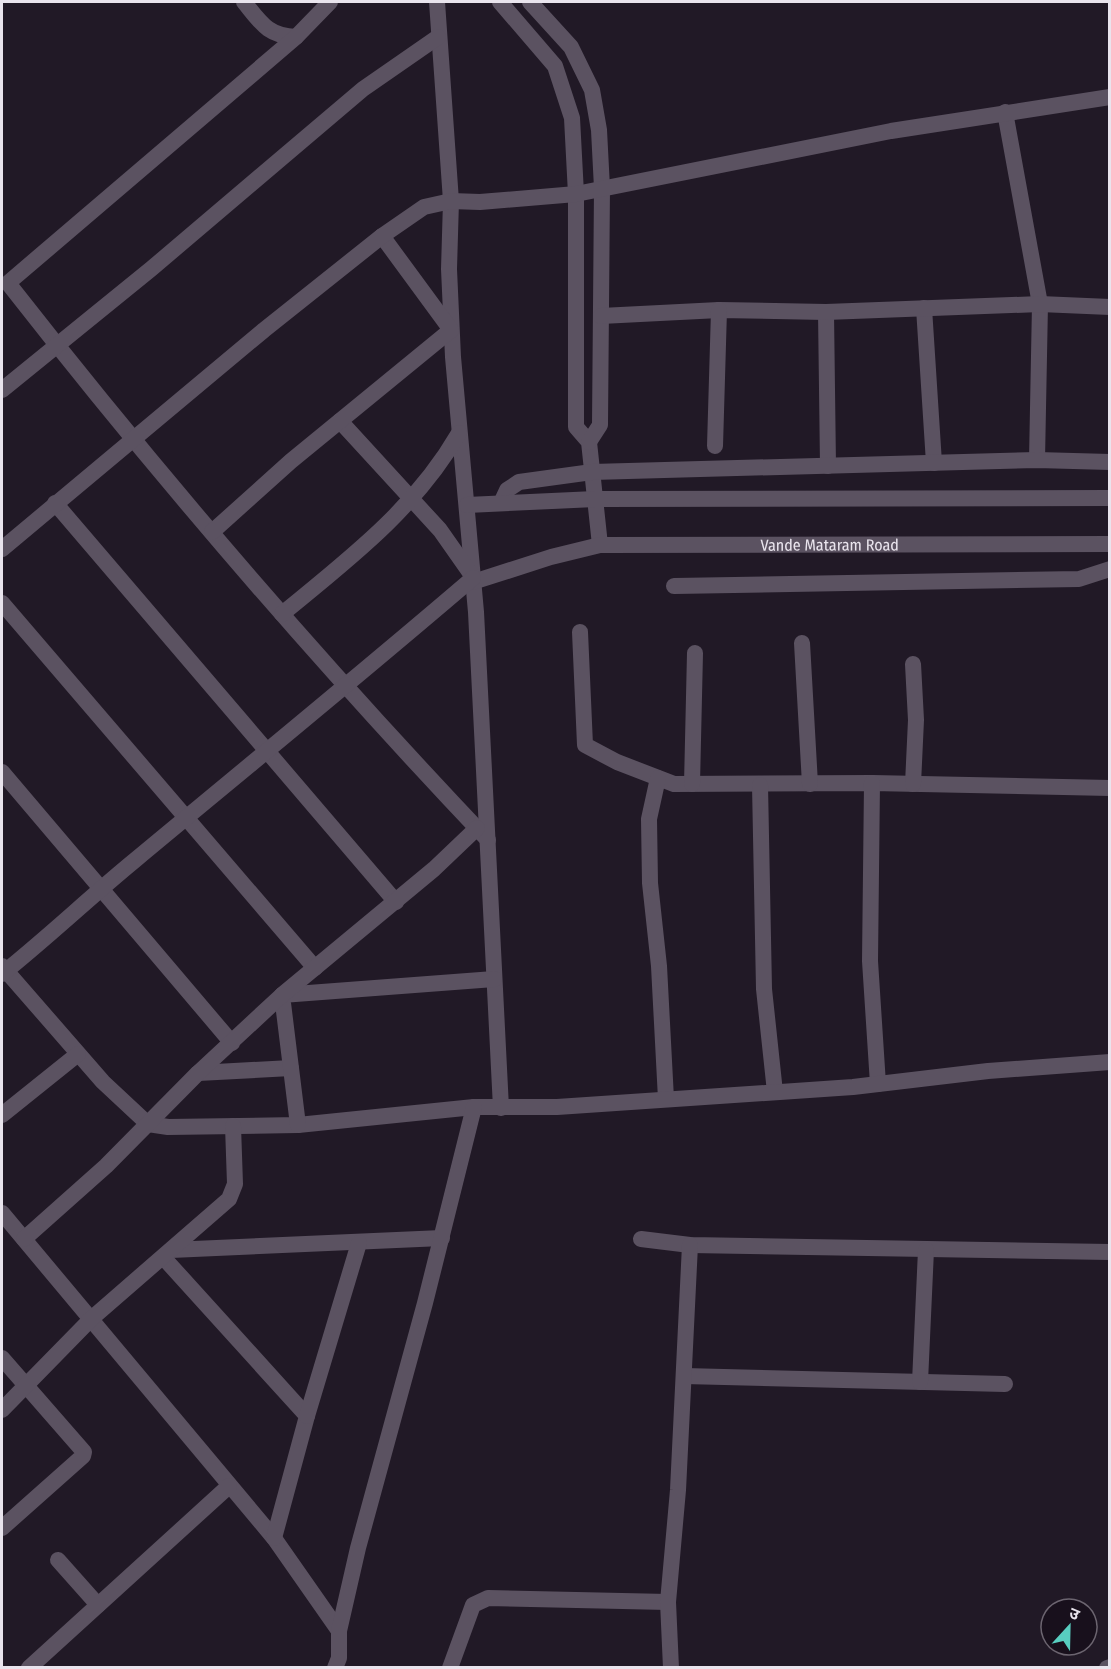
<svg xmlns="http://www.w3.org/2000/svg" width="1111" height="1669" font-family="'Fira Sans Condensed','Noto Sans Devanagari',sans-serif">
<rect width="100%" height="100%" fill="#211926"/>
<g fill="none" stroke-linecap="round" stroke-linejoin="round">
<g stroke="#5b5261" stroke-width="16">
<path d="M244,2C261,23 268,36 296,37"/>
<path d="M330,2L296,37L8,283C159,476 319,662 488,840"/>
<polyline points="437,2 451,201 449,269 453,357 476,612 501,1108"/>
<polyline points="500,2 555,66 572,118 576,194 576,427 589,442 600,545"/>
<polyline points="530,2 571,47 592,90 599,130 602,188 600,425 589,442"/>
<polyline points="1005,112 1040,304 1037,460"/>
<polyline points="924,308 934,463"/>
<polyline points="826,312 828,466"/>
<polyline points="601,316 719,310 826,312 1040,304 1110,307"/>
<polyline points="2,390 151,269 363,89 438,37"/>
<polyline points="340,421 440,530 473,577"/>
<polyline points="715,446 719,310"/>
<polyline points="55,503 396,902"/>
<polyline points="501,503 507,490 519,482 592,472 1037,460 1110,462"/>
<polyline points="467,505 595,499 1110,498"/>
<polyline points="212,532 291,461 451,330 382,236"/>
<polyline points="2,549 264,330 382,236 424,207 451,201 480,202 576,194 891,131 1110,97"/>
<path id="s1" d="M473,582L551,557L600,545L1110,544"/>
<polyline points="674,586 1079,579 1110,569"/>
<polyline points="2,603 315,968"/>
<path d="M282,614C349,559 415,509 459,433"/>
<polyline points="580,632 585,745 617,762 674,784 872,783 1110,788"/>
<polyline points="802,643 810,784"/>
<polyline points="913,664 916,720 913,784"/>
<polyline points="2,772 232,1043"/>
<polyline points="658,778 649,819 650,883 659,966 666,1099"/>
<polyline points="872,783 870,961 878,1084"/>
<polyline points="692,784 695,653"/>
<polyline points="760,785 764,989 775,1092"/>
<polyline points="2,966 103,1082 148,1124 168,1127 298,1125 474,1107 557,1107 853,1087 988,1071 1110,1062"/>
<path d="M2,974C47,938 89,898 134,861C247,767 361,674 473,578"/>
<polyline points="198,1073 291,1068"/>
<polyline points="2,1115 78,1054"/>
<polyline points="298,1125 282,995 494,979"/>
<polyline points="2,1213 274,1538 339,1631"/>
<polyline points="24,1239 106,1166 198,1073 282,995 434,869 477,828"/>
<polyline points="641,1239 690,1245 1110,1252"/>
<polyline points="171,1250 442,1238"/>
<polyline points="163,1257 307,1416 274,1538"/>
<polyline points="2,1358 84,1452 83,1456 2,1528"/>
<polyline points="684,1376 1005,1384"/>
<polyline points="920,1382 926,1250"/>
<polyline points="2,1410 91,1319 229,1199 235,1184 233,1126"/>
<polyline points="307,1416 359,1243"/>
<polyline points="58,1560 98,1605"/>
<polyline points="29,1668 229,1486"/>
<polyline points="335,1668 339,1658 339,1631 358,1548 425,1303 474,1107"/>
<polyline points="450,1668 473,1605 488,1598 668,1602"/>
<polyline points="671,1668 668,1602 678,1490 690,1245"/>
<polyline points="1107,1668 1110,1667"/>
</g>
</g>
<g text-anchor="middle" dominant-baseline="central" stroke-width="6" stroke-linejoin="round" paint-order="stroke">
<g font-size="16" fill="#e9e4ed" stroke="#18101c">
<text stroke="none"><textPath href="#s1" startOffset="362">Vande Mataram Road</textPath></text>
</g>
</g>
<rect width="1111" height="1669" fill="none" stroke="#e9e4ed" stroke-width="6"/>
<g transform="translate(1069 1627) rotate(22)"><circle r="28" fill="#18101c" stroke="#6c6570" stroke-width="1.5"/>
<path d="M0-4.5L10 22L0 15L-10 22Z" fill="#58cec0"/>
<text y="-9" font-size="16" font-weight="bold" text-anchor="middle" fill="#e9e4ed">उ</text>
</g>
</svg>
